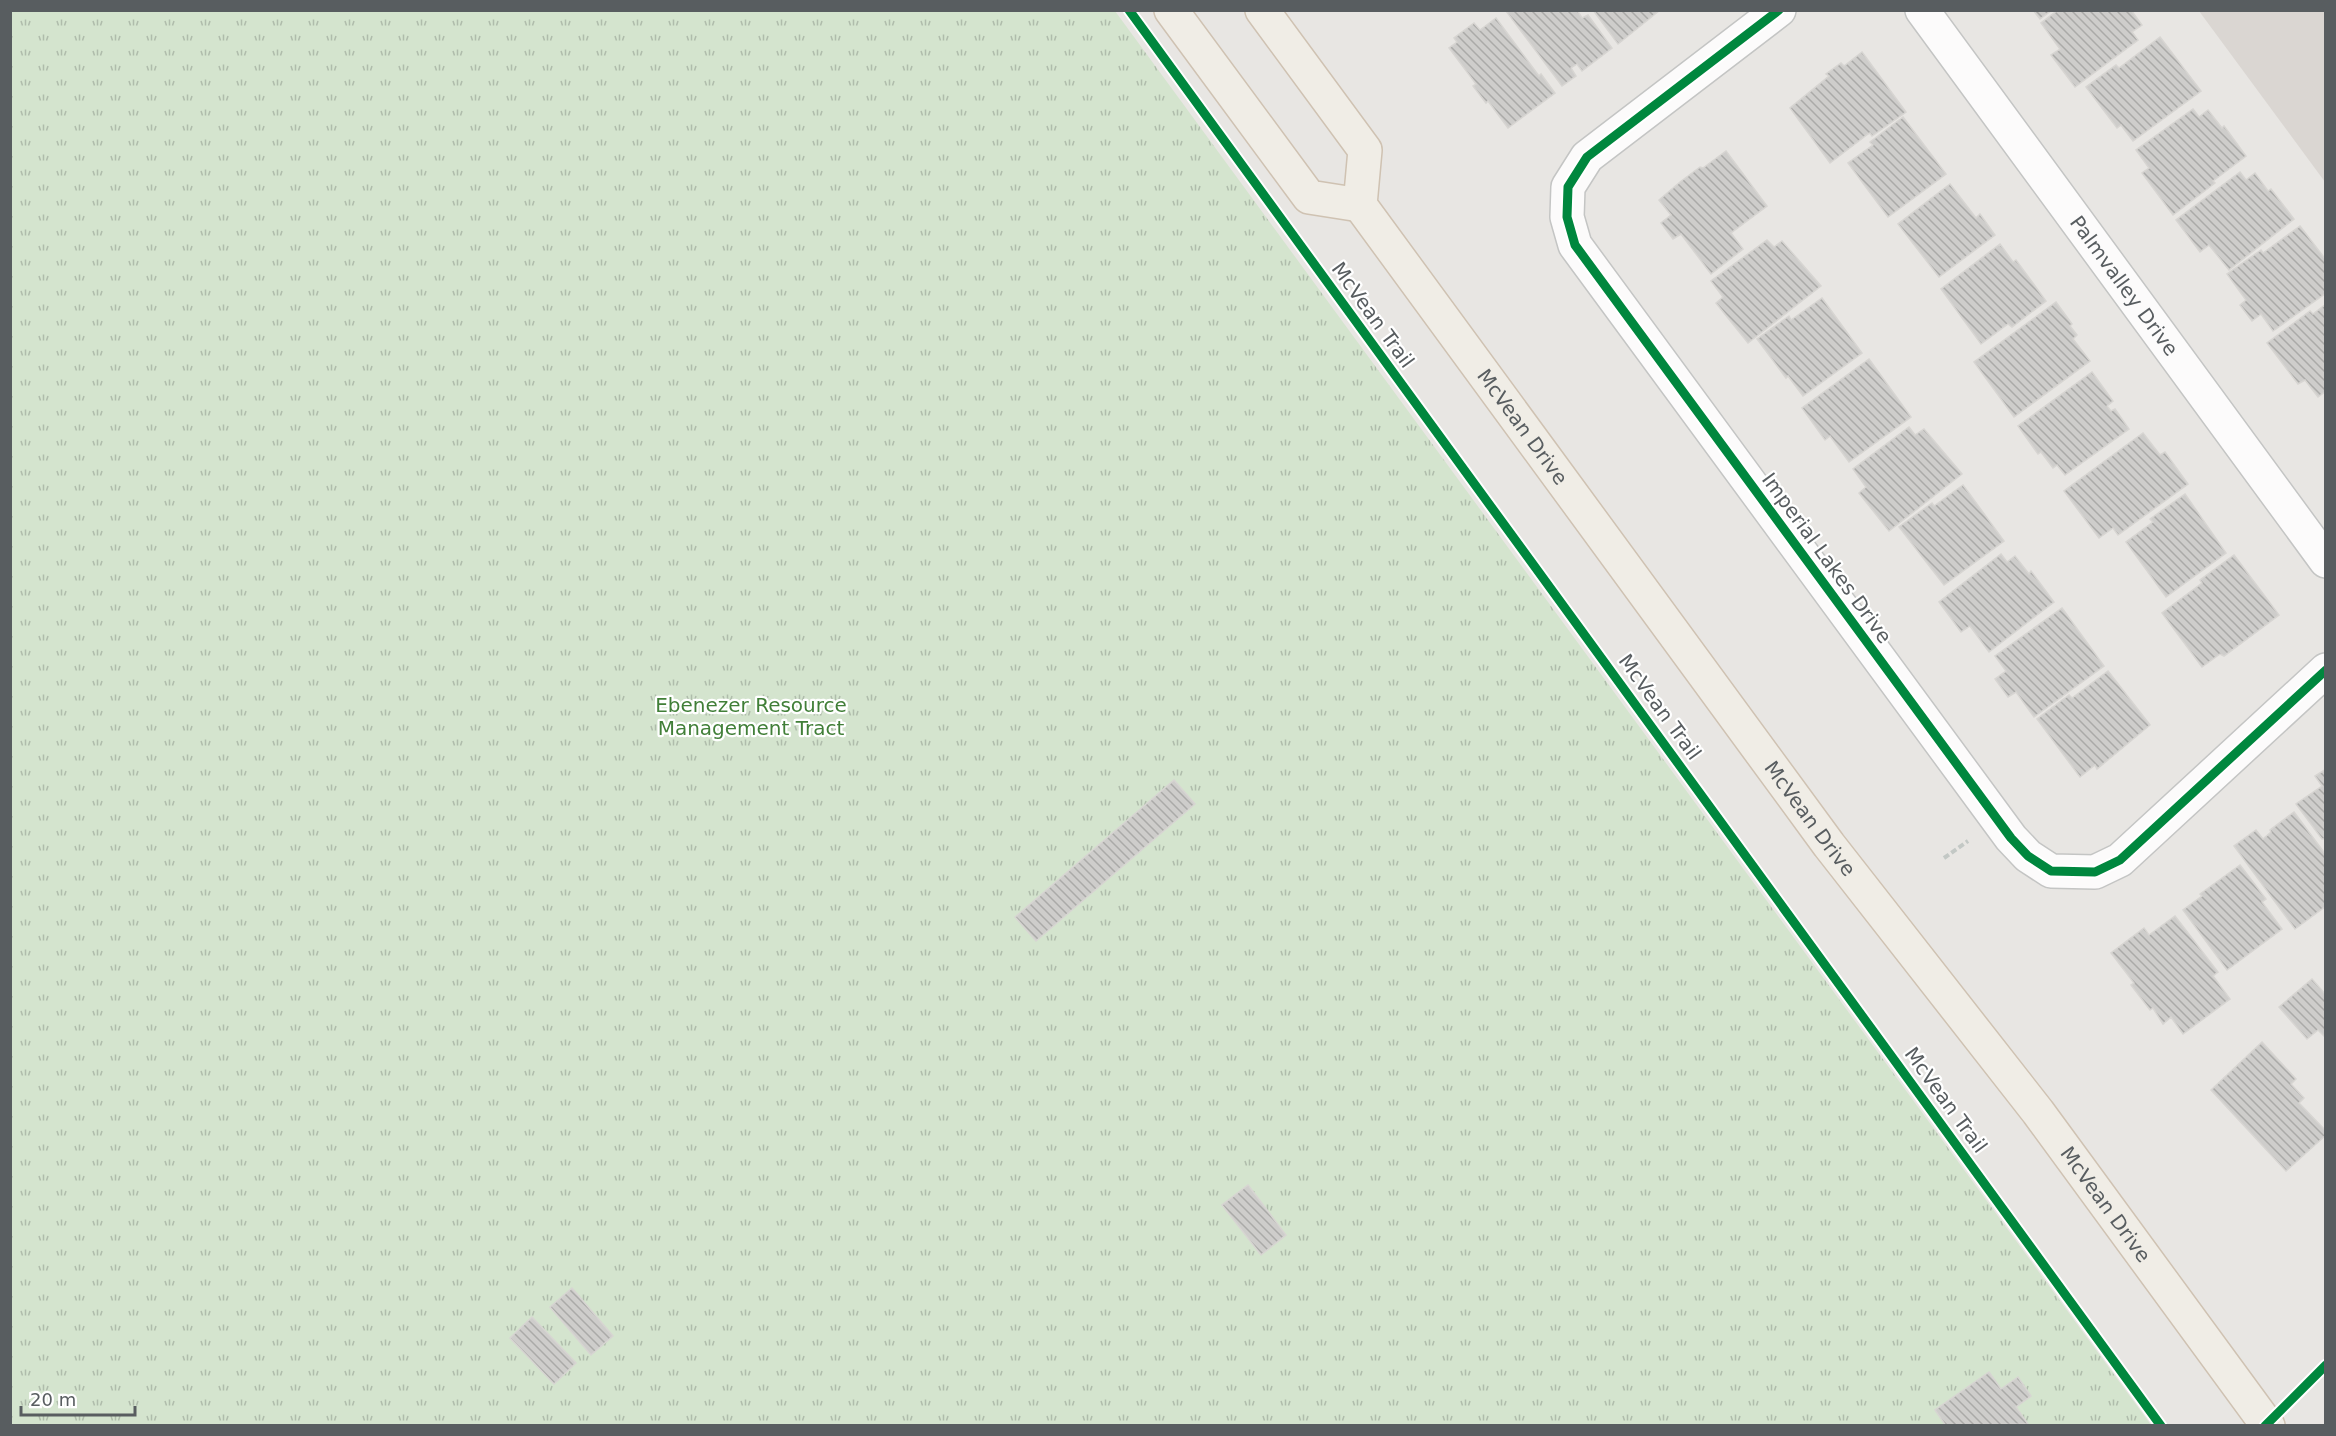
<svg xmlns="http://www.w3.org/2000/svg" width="2336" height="1436" font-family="'DejaVu Sans',sans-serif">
<defs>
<pattern id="park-tufts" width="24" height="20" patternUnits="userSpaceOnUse" patternTransform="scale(1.5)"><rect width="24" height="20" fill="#d4e4ce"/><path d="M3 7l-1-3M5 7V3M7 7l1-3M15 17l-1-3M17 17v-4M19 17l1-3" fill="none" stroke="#afbcab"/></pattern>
<pattern id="building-back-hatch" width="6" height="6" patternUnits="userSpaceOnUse" patternTransform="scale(1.5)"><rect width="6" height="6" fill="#cecdcb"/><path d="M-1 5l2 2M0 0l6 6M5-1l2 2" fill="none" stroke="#aaaaa8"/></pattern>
</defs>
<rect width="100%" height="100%" fill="#e8e6e3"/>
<polygon fill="#dad6d2" points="2199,11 2325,11 2325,182"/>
<polygon fill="url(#park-tufts)" points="10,11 1115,11 2151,1425 11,1425"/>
<g fill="url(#building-back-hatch)" stroke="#d7d5d2" stroke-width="1.5">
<polygon points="1577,10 1582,18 1588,15 1612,48 1582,71 1577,64 1571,68 1576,76 1562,86 1506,11"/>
<polygon points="1593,10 1660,10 1618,44"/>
<polygon points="2033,10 2052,10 2040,19"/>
<polygon points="2058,10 2131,10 2142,25 2132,32 2138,40 2075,87 2051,55 2060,49 2041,23"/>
<polygon points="1496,18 1539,76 1541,74 1555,93 1508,128 1488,101 1486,103 1473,86 1476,84 1449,48 1457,42 1454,38 1474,23 1480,30"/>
<polygon points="2160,37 2201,91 2133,141 2121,125 2117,128 2086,87 2116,65 2119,68"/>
<polygon points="1862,52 1906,112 1872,136 1870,133 1868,134 1830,163 1790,108 1829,76 1826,74 1841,63 1844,66"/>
<polygon points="2193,109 2199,117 2208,110 2222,128 2224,126 2246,156 2213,181 2215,183 2173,215 2142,173 2149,168 2136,150"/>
<polygon points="1903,117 1946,174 1888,217 1848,163 1873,145 1870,142"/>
<polygon points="1726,151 1767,206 1731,233 1743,249 1711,274 1681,234 1673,239 1661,223 1671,215 1659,200 1680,182 1700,167 1703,168"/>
<polygon points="2240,172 2246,180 2255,173 2268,191 2271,189 2294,219 2229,270 2209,245 2200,252 2176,220"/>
<polygon points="1950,184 1976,218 1980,214 1995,235 1939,277 1898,224"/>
<polygon points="2300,226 2326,260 2326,293 2273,331 2261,314 2252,321 2240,305 2246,300 2227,274 2261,250 2263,253"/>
<polygon points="1767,240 1774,247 1782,241 1821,286 1748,343 1716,303 1723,297 1711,281"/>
<polygon points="2000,244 2013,262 2016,260 2046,301 2012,327 2008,324 1981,344 1941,289"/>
<polygon points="1822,298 1862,353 1803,396 1788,376 1786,378 1757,339 1789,316 1791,320"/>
<polygon points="2056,302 2072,324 2070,326 2077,335 2073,339 2090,361 2014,417 1974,362"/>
<polygon points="2326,304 2326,391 2318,397 2305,380 2298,384 2267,343 2310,311 2313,314"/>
<polygon points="1869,359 1911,417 1849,462 1830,436 1825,440 1802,408"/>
<polygon points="2092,372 2113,401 2107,406 2111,411 2115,409 2129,429 2065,475 2057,465 2053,468 2041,452 2038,454 2018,426"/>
<polygon points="1909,427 1915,435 1924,429 1962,474 1889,531 1859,493 1866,487 1853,469"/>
<polygon points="2143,433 2160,455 2165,452 2188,484 2118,535 2113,528 2099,538 2064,491"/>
<polygon points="1963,485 2004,541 1944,585 1899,527 1932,503 1934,506"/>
<polygon points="2185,494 2226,553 2166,597 2126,542 2153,522 2150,519"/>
<polygon points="2001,554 2007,562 2015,556 2029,574 2031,571 2054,602 1989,652 1970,626 1961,632 1939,602"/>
<polygon points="2234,555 2279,615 2224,656 2220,654 2202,667 2162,613 2202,583 2200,580"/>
<polygon points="2062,608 2104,666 2034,717 2016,692 2008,697 1995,679 2006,671 1995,656"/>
<polygon points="2108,671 2150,725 2097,769 2095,765 2080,777 2037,719 2069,695 2072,698"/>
<polygon points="2326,769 2326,839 2322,839 2296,804 2322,786 2315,776"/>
<polygon points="1174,780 1195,804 1036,941 1015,917"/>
<polygon points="2294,812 2326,855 2326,906 2295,929 2234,846 2256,830 2263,839 2271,832 2270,830"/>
<polygon points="2240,865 2266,899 2262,902 2282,929 2227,970 2183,910 2202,896 2200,894"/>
<polygon points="2175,916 2218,972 2213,976 2230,999 2183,1034 2171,1017 2163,1024 2153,1008 2150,1010 2131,985 2134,983 2111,953 2144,928 2149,935"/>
<polygon points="2312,979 2326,995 2326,1038 2318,1030 2307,1039 2279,1007"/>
<polygon points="2262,1042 2296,1079 2291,1084 2304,1098 2299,1103 2326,1131 2326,1135 2286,1171 2211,1090"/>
<polygon points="1248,1185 1286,1235 1261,1255 1222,1205"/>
<polygon points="572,1288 613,1336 591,1355 550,1307"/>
<polygon points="532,1317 576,1363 554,1384 510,1338"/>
<polygon points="1989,1372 2001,1389 2018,1377 2031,1396 2016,1407 2028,1424 1946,1426 1935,1410"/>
</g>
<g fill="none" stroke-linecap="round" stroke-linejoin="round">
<defs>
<g id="minor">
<polyline points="1779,10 1587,157 1568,187 1567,217 1575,245 2011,838 2028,856 2051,871 2095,872 2120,860 2326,670"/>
<path id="s1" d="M1922,10L2326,561"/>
</g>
<g id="major">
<polyline points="1171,10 1309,197 1360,205"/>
<path id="s2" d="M1262,10L1365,150L1360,205L1829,845L2038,1112L2268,1426"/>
</g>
</defs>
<use href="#minor" stroke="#c4c5c4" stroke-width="36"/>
<use href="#major" stroke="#cfc2b2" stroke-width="36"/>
<polyline stroke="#c3c8c5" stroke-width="4" stroke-dasharray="6 3" stroke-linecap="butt" points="1944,858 1968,841"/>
<use href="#minor" stroke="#fcfbfb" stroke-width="33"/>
<use href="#major" stroke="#f0ede6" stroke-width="33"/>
<defs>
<g id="cycleway">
<polyline points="1129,10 2161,1426"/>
<polyline points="1779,10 1587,157 1568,187 1567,217 1575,245 2011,838 2028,856 2051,871 2095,872 2120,860 2326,670"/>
<polyline points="2265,1426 2326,1365"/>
</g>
</defs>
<use href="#cycleway" stroke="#fff" stroke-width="13"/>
<use href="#cycleway" stroke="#00873e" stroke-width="9"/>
</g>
<g text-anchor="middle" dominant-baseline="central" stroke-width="4.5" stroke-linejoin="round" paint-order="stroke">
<g font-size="20" fill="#585d60" stroke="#fff">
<text stroke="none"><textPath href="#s1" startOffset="342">Palmvalley Drive</textPath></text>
<text transform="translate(1373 315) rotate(54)">McVean Trail</text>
<text stroke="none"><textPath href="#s2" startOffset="504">McVean Drive</textPath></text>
<text transform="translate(1827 558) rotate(54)">Imperial Lakes Drive</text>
<text transform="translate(1660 707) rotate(54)">McVean Trail</text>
<text stroke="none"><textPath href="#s2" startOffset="990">McVean Drive</textPath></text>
<text transform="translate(1946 1100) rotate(54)">McVean Trail</text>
<text stroke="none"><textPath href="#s2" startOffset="1476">McVean Drive</textPath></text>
</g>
<g font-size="20" fill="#417f38" stroke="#fff">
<text x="751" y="705">Ebenezer Resource<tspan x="751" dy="23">Management Tract</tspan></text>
</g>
</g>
<rect width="2336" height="1436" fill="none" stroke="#585d60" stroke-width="24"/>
<path d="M21 1406v9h114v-9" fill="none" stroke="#585d60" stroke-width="3"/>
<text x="30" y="1406" font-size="18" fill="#585d60" stroke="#ffffff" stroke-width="4.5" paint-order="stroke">20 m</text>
</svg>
